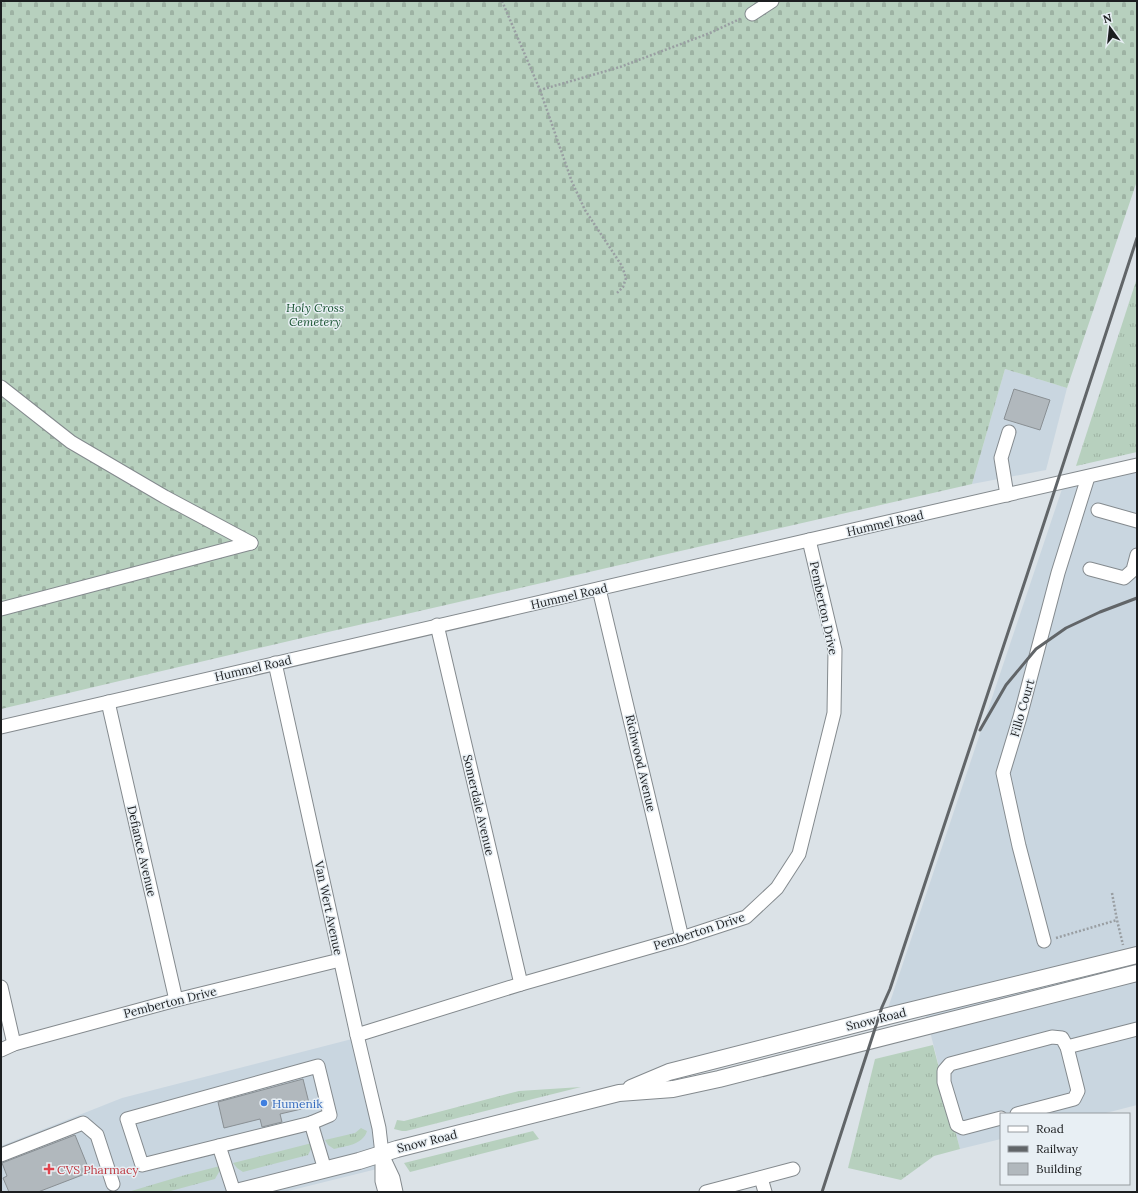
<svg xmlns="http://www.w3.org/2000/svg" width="1138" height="1193" font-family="Lora,serif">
<defs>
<pattern id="grass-tufts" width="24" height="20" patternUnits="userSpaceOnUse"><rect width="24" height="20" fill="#b7d0be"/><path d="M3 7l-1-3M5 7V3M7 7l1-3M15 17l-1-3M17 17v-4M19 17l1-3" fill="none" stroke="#9db2a3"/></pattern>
<pattern id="cemetery-stones" width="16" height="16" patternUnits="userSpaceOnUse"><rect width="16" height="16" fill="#b7d0be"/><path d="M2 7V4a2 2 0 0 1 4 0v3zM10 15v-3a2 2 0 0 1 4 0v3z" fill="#9db2a3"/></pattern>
</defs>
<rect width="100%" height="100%" fill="#dbe2e7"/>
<g fill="#c9d6e0">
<polygon points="1005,369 1067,388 1046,470 972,484"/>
<polygon points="1137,469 1137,1105 1102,1114 1001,1114 1001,1139 960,1149 923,1004 886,1014 1063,486"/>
<polygon points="352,1039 381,1168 284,1192 1,1192 1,1146 122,1098"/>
</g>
<g fill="url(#grass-tufts)">
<polygon points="1137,278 1137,452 1076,466"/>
<polygon points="933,1045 960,1149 934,1156 901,1180 848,1168 875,1059"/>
<polygon points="581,1087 406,1131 402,1131 394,1129 397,1120 404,1121 519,1091"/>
<path d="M361,1128L367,1131C363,1145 345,1146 334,1149L328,1145L325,1140L355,1133Z"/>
<polygon points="533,1131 539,1139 410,1172 404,1163"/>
<polygon points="312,1143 311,1149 308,1155 243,1172 237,1168 233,1163"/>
<polygon points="220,1166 219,1172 215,1179 167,1192 128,1192 185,1175"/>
</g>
<polygon fill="url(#cemetery-stones)" points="1,1 1137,1 1137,181 1067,388 1005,369 972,484 302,638 1,709"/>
<g fill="#b1b8bd" stroke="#898f93">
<polygon points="1014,389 1050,400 1040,430 1004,419"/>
<polygon points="303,1079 310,1107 280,1114 282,1122 262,1127 260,1119 224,1128 218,1102"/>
<polygon points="75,1135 90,1172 38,1192 9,1192 3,1178 7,1176 2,1163"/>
</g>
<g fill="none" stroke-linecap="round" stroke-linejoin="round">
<defs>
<g id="minor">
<polyline points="752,14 772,1"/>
<polyline points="1,387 71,442 165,497 251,543"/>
<polyline points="1007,495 1001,458 1009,432"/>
<polyline points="1098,510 1137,521"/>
<polyline points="1090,569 1124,578 1133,570 1137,555"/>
<polyline points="599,589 682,938"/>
<polyline points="1,609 251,543"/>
<polyline points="437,625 521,984"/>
<polyline points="275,663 357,1035 379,1128 382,1154 382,1181 385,1192"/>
<polyline points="108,702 176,1000"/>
<polyline points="1,727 809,540 1137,465"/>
<polyline points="1044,941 1019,846 1003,773 1020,717 1058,573 1088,477"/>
<polyline points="1,987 14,1044"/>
<polyline points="357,1035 521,984 682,938 746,917 777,888 799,854 834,713 835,650 809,540"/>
<polyline points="1067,1047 1137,1029"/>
<polyline points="1,1050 14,1044 176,1000 340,960"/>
<polygon points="318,1066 330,1115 311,1123 142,1165 127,1119"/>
<polyline points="1001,1118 963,1128 957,1125 944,1082 944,1071 950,1064 1052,1037 1062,1038 1067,1047 1078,1091 1074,1099 1017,1114"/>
<polyline points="311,1123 325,1170"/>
<polyline points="219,1146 234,1192"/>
<polyline points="1,1155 83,1123 97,1135 113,1184"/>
<polyline points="384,1159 393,1178 396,1192"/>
<polyline points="761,1178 765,1192"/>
<polyline points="706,1192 793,1169"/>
</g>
<g id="major">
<polyline points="631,1088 669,1072 888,1016 1137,955"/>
<polyline points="236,1192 359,1161 397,1149 619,1093 673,1089 719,1079 1137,973"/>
</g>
</defs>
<use href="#minor" stroke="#848a8e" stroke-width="15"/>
<use href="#major" stroke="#848a8e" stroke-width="18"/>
<g stroke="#999ea2" stroke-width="2.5" stroke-dasharray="2 2" stroke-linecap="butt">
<polyline points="502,1 540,90 620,67 710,33 742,18"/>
<polyline points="540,90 572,182 585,210 622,266 626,278 623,287 617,293"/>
<polyline points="1112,893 1117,920 1123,945"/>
<polyline points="1056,938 1117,920"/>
</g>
<use href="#minor" stroke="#fff" stroke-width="13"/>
<use href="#major" stroke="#fff" stroke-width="16"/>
<g stroke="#616568" stroke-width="3">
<polyline points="980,730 1006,685 1036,649 1066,628 1100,612 1137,598"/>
<polyline points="822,1192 882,1007 890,989 1027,575 1137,238"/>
</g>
</g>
<circle fill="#3f7fe0" stroke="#e8eff4" stroke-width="1.5" cx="264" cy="1103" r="4"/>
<path fill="#e0444e" stroke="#e8eff4" stroke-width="1.5" d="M47 1163h4v4h4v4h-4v4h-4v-4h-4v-4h4z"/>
<g text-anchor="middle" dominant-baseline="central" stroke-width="3" stroke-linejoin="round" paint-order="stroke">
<g font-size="12" font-style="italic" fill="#185331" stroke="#e8eff4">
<text x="315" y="307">Holy Cross<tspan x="315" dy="14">Cemetery</tspan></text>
</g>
<g font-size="12" fill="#1c1e20" stroke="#e8eff4">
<text transform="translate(885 523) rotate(-13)">Hummel Road</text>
<text transform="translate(569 596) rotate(-13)">Hummel Road</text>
<text transform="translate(824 608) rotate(78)">Pemberton Drive</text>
<text transform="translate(253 668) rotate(-13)">Hummel Road</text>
<text transform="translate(1022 708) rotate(-74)">Fillo Court</text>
<text transform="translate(641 763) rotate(77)">Richwood Avenue</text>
<text transform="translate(479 805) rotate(77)">Somerdale Avenue</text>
<text transform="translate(142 851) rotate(77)">Defiance Avenue</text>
<text transform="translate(329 908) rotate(78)">Van Wert Avenue</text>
<text transform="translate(699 931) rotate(-18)">Pemberton Drive</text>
<text transform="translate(170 1002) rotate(-14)">Pemberton Drive</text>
<text transform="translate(876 1019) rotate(-14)">Snow Road</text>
<text transform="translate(427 1141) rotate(-14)">Snow Road</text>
</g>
<g font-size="12" fill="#366cbe" stroke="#e8eff4" text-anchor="start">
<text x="272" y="1103">Humenik</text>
</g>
<g font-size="12" fill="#be3a42" stroke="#e8eff4" text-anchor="start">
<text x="57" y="1169">CVS Pharmacy</text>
</g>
</g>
<rect width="1138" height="1193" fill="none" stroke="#1c1e20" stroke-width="4"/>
<rect x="1000" y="1113" width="130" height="72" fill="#e8eff4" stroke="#969b9f"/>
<rect x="1008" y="1126" width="20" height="6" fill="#ffffff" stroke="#969b9f"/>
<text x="1036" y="1133" font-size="12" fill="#1c1e20">Road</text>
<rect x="1008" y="1146" width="20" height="6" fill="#616568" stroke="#969b9f"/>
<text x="1036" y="1153" font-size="12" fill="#1c1e20">Railway</text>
<rect x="1008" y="1163" width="20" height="12" fill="#b1b8bd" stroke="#969b9f"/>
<text x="1036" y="1173" font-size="12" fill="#1c1e20">Building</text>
<g transform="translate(1110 28) rotate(345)" stroke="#e8eff4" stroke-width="3" paint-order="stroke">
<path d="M0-3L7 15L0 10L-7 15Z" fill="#1c1e20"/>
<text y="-6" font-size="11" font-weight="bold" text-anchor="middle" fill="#1c1e20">N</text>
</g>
</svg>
